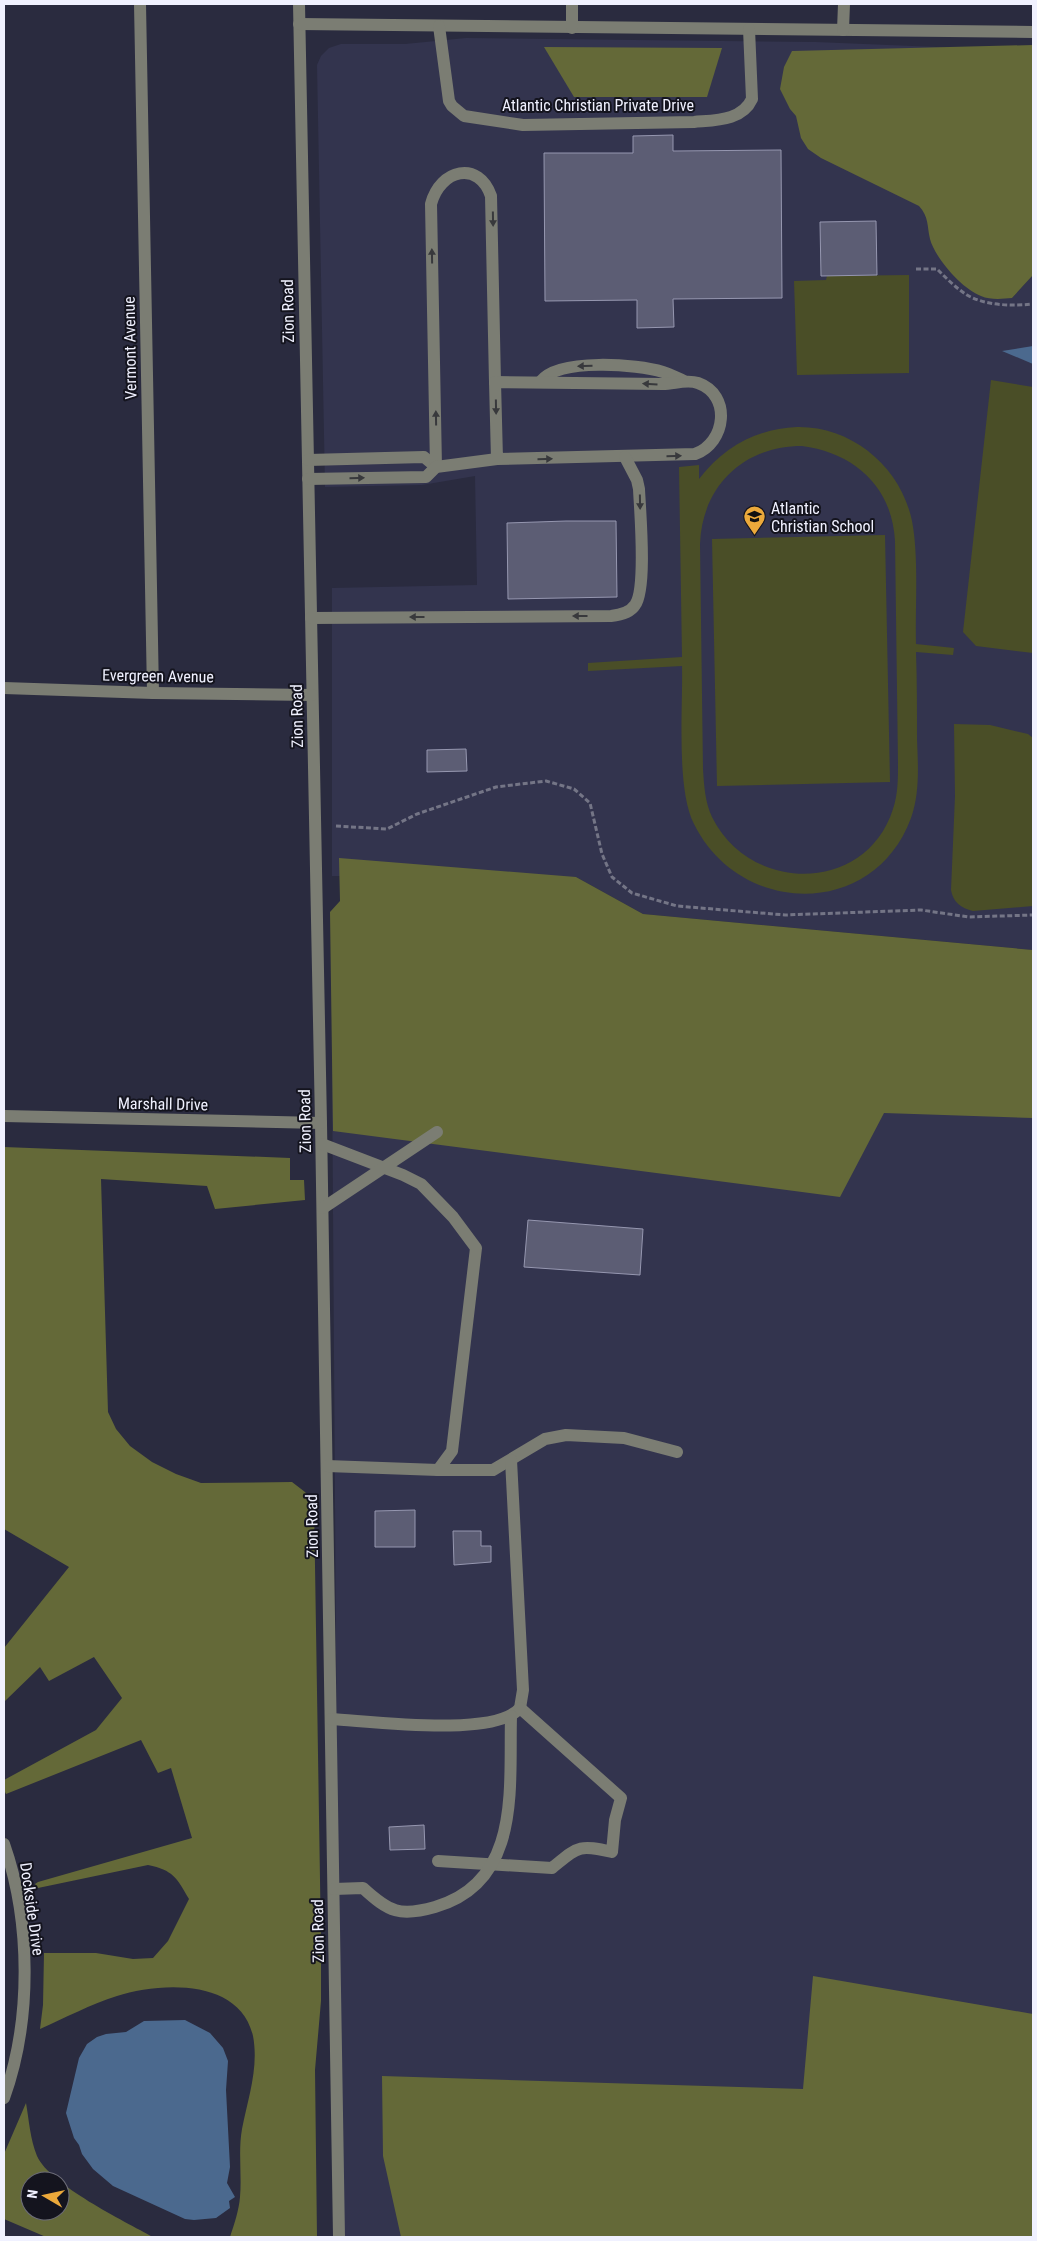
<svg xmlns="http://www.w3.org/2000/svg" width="1037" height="2241" font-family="'Roboto Condensed',sans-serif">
<rect width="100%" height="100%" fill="#2a2b3f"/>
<g fill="#33344e">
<polygon points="466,38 816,42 961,48 1012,298 1033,275 1033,950 643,914 576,877 332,876 332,588 477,585 475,476 422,485 325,487 317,65 321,56 329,48 341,44 405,44"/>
<polygon points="332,1061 1033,1073 1033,2237 340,2237"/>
</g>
<g fill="#4a4e27" fill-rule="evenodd">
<polygon points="909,275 909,373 797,375 794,281 826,280 827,276"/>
<polygon points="991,380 1033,387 1033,653 976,646 963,632"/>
<path d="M797,427C852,426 901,467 912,521C919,558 915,606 916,644L954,648L953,655L916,652C917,681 917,710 917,739C918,765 920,793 911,818C874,919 740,917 694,824C676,789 683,708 682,666L588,671V663L682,657L679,467L699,465V479C724,447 756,429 797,427ZM802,446C854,453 892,486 895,541L898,764C898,779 898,794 893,809C866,894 750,894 712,817C705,802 704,785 703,769L700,544C702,486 744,446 802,446Z"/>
<polygon points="885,535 890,782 717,786 712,539"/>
<path d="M954,724L990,725L1028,734L1033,738V906L973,911C961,908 953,902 951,890L955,796Z"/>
</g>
<g fill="#646938" fill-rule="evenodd">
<path d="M1033,45V275L1012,298C1002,299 990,300 981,296C962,289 935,258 930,239C927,226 929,217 919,206L821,158L808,149L801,138L796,116L790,109L780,89L784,67L792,51Z"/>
<polygon points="544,47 722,48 707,97 574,97"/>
<polygon points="339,858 576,877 643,914 1033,950 1033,1118 884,1113 840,1197 333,1131 330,912 340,901"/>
<path d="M4,1147L290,1158V1180H304L305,1200L215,1209L207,1186L101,1179L108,1412L116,1429L130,1446L152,1462L176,1474L201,1483L292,1482L305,1492L314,1503L321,1942V2001L315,2070L317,2237H230C234,2225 239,2210 240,2197C242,2175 238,2151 242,2129C248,2098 259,2068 253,2036C240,1978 160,1982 117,1996C91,2004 65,2018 40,2029L43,2005L44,1953H96L133,1959L153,1958L168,1941L189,1899C177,1878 173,1870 148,1865L38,1888L35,1884L38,1882L192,1838L171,1768L158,1773L141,1740L6,1794L4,1790V1780L96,1730L122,1698L94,1657L49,1681L40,1667L4,1702V1648L69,1567L4,1529Z"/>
<polygon points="813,1976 1033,2014 1033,2237 401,2237 383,2156 382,2076 803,2089"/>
<path d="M26,2103C29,2120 30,2139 37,2156C50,2185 124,2221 153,2237H46L4,2219V2154ZM30,2181H60V2211H30Z"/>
</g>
<g fill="#4b698e">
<polygon points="1033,346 1033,364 1002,351"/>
<polygon points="185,2020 210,2033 223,2048 228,2061 226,2090 230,2167 227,2183 235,2197 229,2201 230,2208 216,2218 194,2220 185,2219 113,2186 93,2169 82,2154 79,2145 74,2138 66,2113 79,2058 87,2044 97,2037 106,2034 126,2032 144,2021"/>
</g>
<g fill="#5c5d74" stroke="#9697b0">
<polygon points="673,135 673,151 781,150 782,298 673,299 674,327 637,328 637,300 545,301 544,153 633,153 633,136"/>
<polygon points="876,221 877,275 821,276 820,222"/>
<polygon points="566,521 616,521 617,597 508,599 507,523"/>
<polygon points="466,749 467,771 427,772 427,750"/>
<polygon points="528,1220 643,1229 640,1275 524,1267"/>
<polygon points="415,1510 415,1547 375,1547 375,1511"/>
<polygon points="453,1531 481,1531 481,1546 491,1546 491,1562 454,1565"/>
<polygon points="424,1825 425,1849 390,1850 389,1827"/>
</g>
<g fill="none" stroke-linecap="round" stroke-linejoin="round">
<g stroke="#747586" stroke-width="3" stroke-dasharray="5 2.5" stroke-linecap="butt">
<path d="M916,269H937C946,278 956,288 967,295C986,306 1012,306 1033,304"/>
<polyline points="336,826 387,829 417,814 496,787 546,781 574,789 590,803 602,854 612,877 632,893 677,906 785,915 921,910 969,917 1033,915"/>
</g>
<g stroke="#7b7d73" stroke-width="12">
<polyline points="140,4 153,693"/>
<polyline points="299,4 321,1123 339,2237"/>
<polyline points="299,24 1033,32"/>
<path d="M439,26L449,101L452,106L464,116L523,125L694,122C715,120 742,121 752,99L749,29"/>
<polyline points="572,28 572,4"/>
<polyline points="843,30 844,4"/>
<path d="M541,381C559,358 637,364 663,372C670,374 677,378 684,381"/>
<polyline points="308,460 424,457 436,467"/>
<path d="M436,467L431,204C440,169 479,160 491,196L495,382"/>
<path d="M308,479L426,477L436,467L497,459L695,454C726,443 732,395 698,383C687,379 674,384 663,384L495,382L497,459"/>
<path d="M311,618L611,616C620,615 630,613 635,605C647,589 640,512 639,489L637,480L625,457"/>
<polyline points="4,688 153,693 312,695"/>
<polyline points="4,1116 321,1123"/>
<polyline points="322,1144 403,1175 421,1184 453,1217 476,1248 452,1451 438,1470"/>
<polyline points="323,1208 437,1132"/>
<polyline points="327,1466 438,1470 493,1470 545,1439 566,1435 624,1438 677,1452"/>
<path d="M331,1719C370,1721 495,1738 520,1708L523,1690L511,1460"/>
<path d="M4,1844C31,1921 32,2020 4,2098"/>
<path d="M438,1861L552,1868C578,1847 578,1844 612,1852L615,1820L621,1798L520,1708"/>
<path d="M334,1889L363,1888C389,1912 400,1917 435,1907C522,1882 509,1787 511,1716"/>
</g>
</g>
<defs><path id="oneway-solid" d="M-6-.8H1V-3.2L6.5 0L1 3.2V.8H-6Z" transform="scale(1.25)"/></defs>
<g fill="#38393c">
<use href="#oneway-solid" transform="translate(493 219) rotate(89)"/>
<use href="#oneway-solid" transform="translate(432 256) rotate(-91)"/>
<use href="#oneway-solid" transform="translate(585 366) rotate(178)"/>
<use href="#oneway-solid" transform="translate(650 384) rotate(-177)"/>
<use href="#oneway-solid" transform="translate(496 407) rotate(89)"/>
<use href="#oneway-solid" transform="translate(436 418) rotate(-91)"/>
<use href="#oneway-solid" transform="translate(674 456) rotate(-1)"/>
<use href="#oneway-solid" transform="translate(545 459) rotate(-1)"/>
<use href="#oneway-solid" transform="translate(357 478) rotate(-1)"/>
<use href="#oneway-solid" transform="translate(640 502) rotate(89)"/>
<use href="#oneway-solid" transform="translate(580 616) rotate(180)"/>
<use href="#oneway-solid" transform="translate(417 617) rotate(180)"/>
</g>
<defs>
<symbol id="school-pin" viewBox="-11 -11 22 30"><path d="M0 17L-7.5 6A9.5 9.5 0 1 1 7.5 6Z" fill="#eca93b" stroke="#14141e"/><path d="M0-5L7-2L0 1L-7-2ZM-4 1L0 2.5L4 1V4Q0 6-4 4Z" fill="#111"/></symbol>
</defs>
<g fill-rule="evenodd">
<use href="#school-pin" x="742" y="504" width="25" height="34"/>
</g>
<g text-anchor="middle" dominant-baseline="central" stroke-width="4" stroke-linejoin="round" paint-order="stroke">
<g font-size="16" fill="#f0f1ff" stroke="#14141e">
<text x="598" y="105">Atlantic Christian Private Drive</text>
<text transform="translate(288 311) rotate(-91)">Zion Road</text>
<text transform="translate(130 348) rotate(-91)">Vermont Avenue</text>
<text transform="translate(158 676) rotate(1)">Evergreen Avenue</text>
<text transform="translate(297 716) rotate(-91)">Zion Road</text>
<text transform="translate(163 1104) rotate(1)">Marshall Drive</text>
<text transform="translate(305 1121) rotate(-91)">Zion Road</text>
<text transform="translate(312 1526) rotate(-91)">Zion Road</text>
<text transform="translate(32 1909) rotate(82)">Dockside Drive</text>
<text transform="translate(318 1931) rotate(-91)">Zion Road</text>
</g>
<g font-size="16" fill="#f0f1ff" stroke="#14141e" text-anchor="start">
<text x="771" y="508">Atlantic<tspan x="771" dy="18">Christian School</tspan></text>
</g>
</g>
<rect width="1037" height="2241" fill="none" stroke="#f0f1ff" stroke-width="10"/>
<g transform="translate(45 2196) rotate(279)"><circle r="24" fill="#14141e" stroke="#6c6c78"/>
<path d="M0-4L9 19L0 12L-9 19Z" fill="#eca93b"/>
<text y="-8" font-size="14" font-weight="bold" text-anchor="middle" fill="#f0f1ff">N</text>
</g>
</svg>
